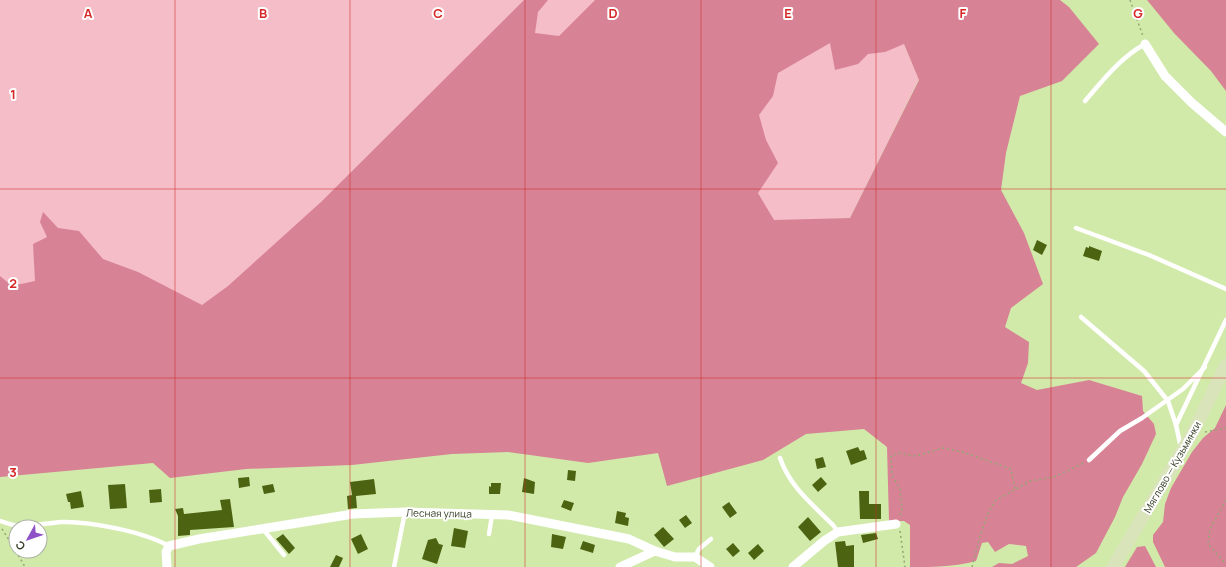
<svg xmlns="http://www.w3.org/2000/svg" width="1226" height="567" font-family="Manrope,sans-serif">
<rect width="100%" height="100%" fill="#d1eaa9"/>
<polygon fill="#f5bdc8" points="0,0 885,0 919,79 850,218 774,221 391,377 0,294"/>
<g fill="#d88296" fill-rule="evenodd">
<path d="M524,0H548L538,12L535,33L559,36L595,0H1060L1069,7L1099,44L1062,81L1020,96L1006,153L1001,190L1024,233L1043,284L1011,308L1005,327L1029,342L1028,363L1021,383L1037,390L1089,380L1142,396L1143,411L1154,424L1156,434L1142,464L1123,497L1115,517L1096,553L1076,567H992L999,563L1012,564L1028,556L1026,546L1009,544L995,552L988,542L982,543L976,561C954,567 932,567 910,567V525L904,521H889L887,447L864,429L806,434L763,460L667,486L658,453L588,463L508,452L452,454L352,465L246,469L170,478L153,463L0,477V276L12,286L35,281L33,244L47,237L40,222L43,212L58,228L79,231L103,259L138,272L202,305L228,286L321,202ZM830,43L835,70L858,64L868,54L885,52L904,44L919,80L850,218L774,220L758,193L778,163L766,140L759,115L773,96L778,73Z"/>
<polygon points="1147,0 1226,0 1226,91 1211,71 1174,33"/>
<polygon points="1226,405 1226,567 1165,567 1153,542 1153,535 1163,522 1165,504 1171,488 1192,452 1203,438 1215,428"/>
<polygon points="1145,546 1156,567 1125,567 1137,547"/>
</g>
<g fill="#4c6412">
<polygon points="1037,240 1047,245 1042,255 1033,250"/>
<polygon points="1089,246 1102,251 1099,261 1083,256 1086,247 1089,248"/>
<polygon points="858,447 860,451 864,450 867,459 851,465 846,451"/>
<polygon points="823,457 826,467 817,469 815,459"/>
<polygon points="568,470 576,471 575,481 567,480"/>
<polygon points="249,477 250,486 239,488 238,478"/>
<polygon points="821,477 827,484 818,492 812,485"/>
<polygon points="524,478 535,482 534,494 522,492"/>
<polygon points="374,479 376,494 356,496 357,508 348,509 347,496 352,495 350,482"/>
<polygon points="491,483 501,483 500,494 489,494 489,486 491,487"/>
<polygon points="125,484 127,508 110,509 108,485"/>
<polygon points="273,484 275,492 264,494 262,486"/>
<polygon points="161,489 162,502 150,503 149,490"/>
<polygon points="81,491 84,507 71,509 70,502 68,502 66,494"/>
<polygon points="859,491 869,491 869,504 881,504 881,519 860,519"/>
<polygon points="230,499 234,527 190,530 190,535 178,536 178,516 175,509 183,508 184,514 222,510 220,500"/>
<polygon points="564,500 574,503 571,511 561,507"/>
<polygon points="729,502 737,513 730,518 722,507"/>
<polygon points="617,511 626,513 625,517 629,518 628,526 615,523"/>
<polygon points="686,515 692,523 685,528 679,520"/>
<polygon points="808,517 821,532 810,541 798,527"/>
<polygon points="663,527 674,539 664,547 654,535"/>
<polygon points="454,528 468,531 465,548 451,546"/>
<polygon points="876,533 878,539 863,543 861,535"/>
<polygon points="283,534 295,548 289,554 276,539"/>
<polygon points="361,534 368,549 358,554 351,539"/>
<polygon points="552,534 566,537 563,549 551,547"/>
<polygon points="436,538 439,544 443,545 437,564 422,559 428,540"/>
<polygon points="583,541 595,545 593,553 580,549"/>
<polygon points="845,541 846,546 854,545 854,567 838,567 835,542"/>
<polygon points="733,543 740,551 733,557 726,549"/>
<polygon points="758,544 764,551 754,560 748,553"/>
<polygon points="336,555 343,558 339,567 330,567"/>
</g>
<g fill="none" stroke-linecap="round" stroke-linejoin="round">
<g stroke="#93a674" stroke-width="1.5" stroke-dasharray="2 3" stroke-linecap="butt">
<polyline points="1130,0 1143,36"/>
<polyline points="1205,432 1226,428"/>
<polyline points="1226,500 1210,529 1208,544 1226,564"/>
<polyline points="900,515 902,512 900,489 892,475 891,456 899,453 916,456 943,448 963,452 1011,469 1015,489"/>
<polyline points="2,529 16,551"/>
<polyline points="900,531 905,567"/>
<polyline points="16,551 25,567"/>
<polyline points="972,567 980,536 988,513 995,501 1030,481 1054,477 1084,463"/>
</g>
<g stroke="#fff" stroke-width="4.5">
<path d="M1085,101C1104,79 1120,58 1145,44"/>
<polyline points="1076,228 1149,255 1226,289"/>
<polyline points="1081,317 1144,371 1168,401 1176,425 1181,448"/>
<polyline points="1176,425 1226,320"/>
<path d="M780,458C790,487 812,504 833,525L838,532"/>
<polyline points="1089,460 1120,431 1142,418 1183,389 1205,367"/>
<path d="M0,521C7,523 14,526 21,526C34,526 48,523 61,522C90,521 144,532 169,546"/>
<polyline points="263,529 284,555"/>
<polyline points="489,534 492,515"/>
<polyline points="695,557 699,549 711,539"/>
<polyline points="394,567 405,512"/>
</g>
<g stroke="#fff" stroke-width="9">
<polyline points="1145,44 1165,76 1192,103 1226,132"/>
<polyline points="167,567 166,552 169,546 199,539 353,514 405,512 508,515 629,539 655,551 675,557 695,557 710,567"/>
<polyline points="620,567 655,551"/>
<polyline points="793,567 824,541 838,532 896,524"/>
</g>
<polyline stroke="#d9e4bb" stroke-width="13" points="1113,567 1192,434 1226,365"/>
</g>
<path fill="none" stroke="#d62828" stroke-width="1" stroke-opacity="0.55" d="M175,0V567M350,0V567M525,0V567M701,0V567M876,0V567M1051,0V567M0,189H1226M0,378H1226"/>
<g text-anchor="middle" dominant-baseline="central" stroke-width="4" stroke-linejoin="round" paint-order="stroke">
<g font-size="10" fill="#313b21" stroke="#fff">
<text transform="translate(1172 467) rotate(-60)">Мяглово — Кузьминки</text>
<text transform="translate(439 513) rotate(1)">Лесная улица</text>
</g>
</g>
<g font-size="13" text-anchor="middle" font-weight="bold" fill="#d62828" stroke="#fff" stroke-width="4" stroke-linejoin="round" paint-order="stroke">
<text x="88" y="18">A</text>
<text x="263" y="18">B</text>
<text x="438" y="18">C</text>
<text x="613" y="18">D</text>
<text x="788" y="18">E</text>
<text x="963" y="18">F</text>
<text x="1138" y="18">G</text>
<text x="13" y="99">1</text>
<text x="13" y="288">2</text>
<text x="13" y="477">3</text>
</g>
<g transform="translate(28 539) rotate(230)"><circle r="19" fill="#ffffff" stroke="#adb1a6"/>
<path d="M0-3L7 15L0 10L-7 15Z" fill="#8e51c7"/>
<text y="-6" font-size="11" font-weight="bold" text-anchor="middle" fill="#313b21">С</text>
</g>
</svg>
